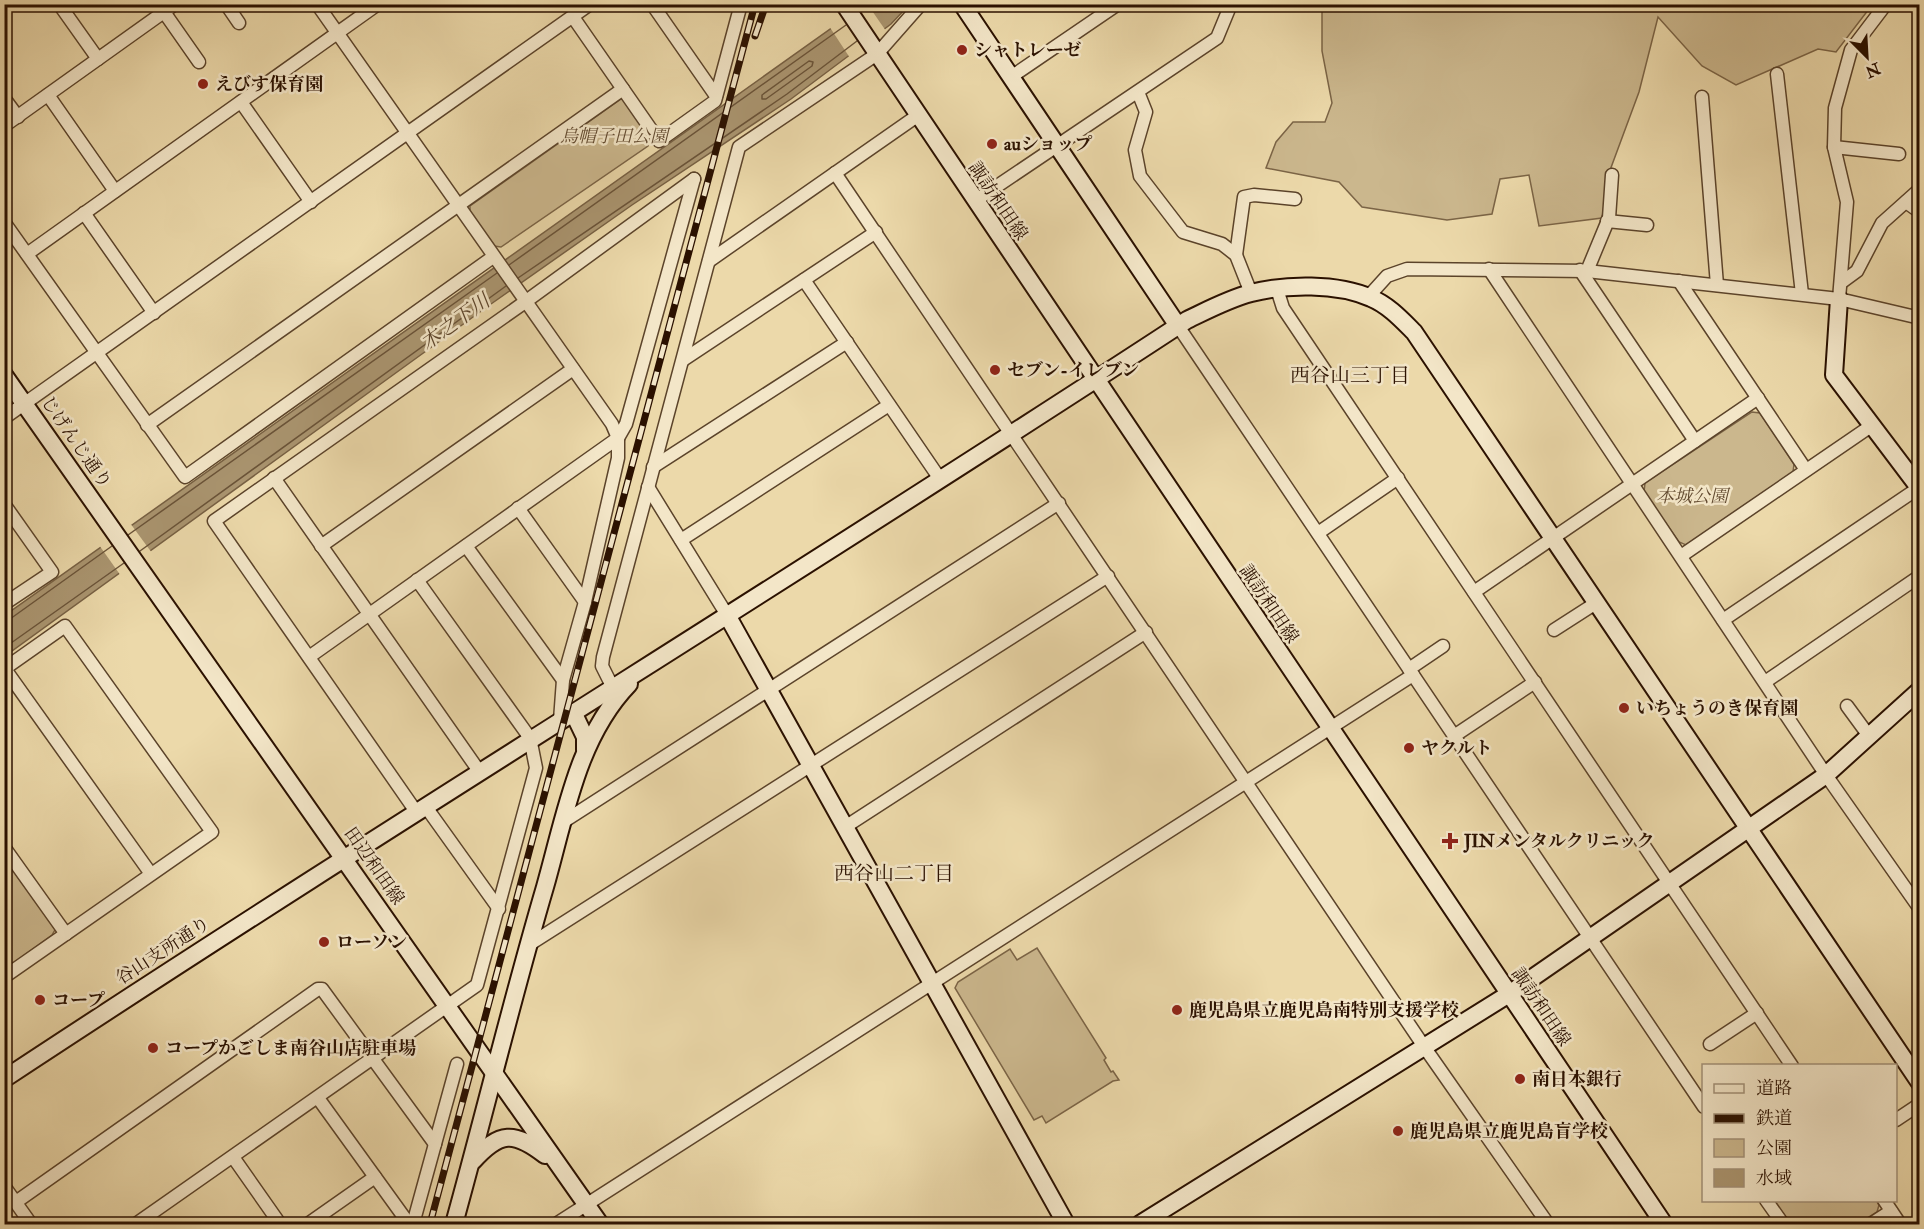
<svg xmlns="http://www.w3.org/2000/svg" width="1924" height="1229" font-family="'IM FELL Double Pica','Noto Serif JP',serif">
<rect width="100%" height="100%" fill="#ecd9aa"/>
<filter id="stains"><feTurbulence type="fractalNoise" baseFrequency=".00333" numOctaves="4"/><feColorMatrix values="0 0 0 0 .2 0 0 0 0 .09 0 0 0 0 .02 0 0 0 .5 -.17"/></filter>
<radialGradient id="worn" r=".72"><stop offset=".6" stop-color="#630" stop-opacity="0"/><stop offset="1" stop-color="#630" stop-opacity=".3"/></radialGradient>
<g fill="#cbb78d" stroke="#7b6446" stroke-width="1.5">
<polygon points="1322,5 1872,5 1836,52 1818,49 1736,85 1702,66 1658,17 1639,92 1609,173 1602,218 1539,226 1529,175 1500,179 1492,214 1447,220 1362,207 1339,182 1266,168 1276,142 1293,122 1325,122 1332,103 1322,51"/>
<polygon points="621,99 626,100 651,136 648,146 501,247 494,246 470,212 470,206"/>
<polygon points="1752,412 1760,413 1794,464 1793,472 1686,545 1679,542 1644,492 1645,483"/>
<polygon points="4,856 56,928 52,935 5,969"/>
<polygon points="1037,948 1106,1058 1104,1060 1111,1072 1113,1071 1119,1080 1113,1081 1046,1123 1042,1116 1034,1120 955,988 958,982 1010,949 1017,960"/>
<polygon points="1876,1200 1879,1205 1877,1212 1858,1224 1791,1224 1774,1201"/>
</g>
<polygon fill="#aa9570" stroke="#776043" stroke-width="1.5" points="864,5 909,5 891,24 791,99 632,205 491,304 5,656 4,616"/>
<g fill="#ecd9aa">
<polygon points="859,4 868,5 886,31 850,58 829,26"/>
<polygon points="130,523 152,553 121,576 99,545"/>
</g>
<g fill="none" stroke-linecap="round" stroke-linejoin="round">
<g stroke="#6a5338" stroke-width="1.5">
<polygon points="809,61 813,62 812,66 766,99 762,99 762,95"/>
<polyline points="509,265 846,25"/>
<polyline points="518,278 787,94 857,41"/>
<polyline points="128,535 497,273"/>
<polyline points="140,551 506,286"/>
<polyline points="4,620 10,619 112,546"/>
<polyline points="4,648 124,563"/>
</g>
<defs>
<g id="street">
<polyline points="59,4 98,59"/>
<polyline points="226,4 239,23"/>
<polyline points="317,4 612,424 618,438 618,458 585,602 563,680 560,720"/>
<polyline points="652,4 716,96"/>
<polyline points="164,12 199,62"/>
<polyline points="573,17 659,141 715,101 741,4"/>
<polyline points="1777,74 1802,294"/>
<polyline points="1011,77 1118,4"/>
<polyline points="1138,92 1146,112 1135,150 1140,176 1183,232 1222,244 1236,255 1251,293"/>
<polyline points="48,95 115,191"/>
<polyline points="1702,97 1717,285"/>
<polyline points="4,98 18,117"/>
<polyline points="241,102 311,202"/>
<polyline points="4,126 175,4"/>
<polyline points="1834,147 1899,154"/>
<polyline points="835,173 1425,1048 1548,1224"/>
<polyline points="975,201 1217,38 1231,4"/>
<polyline points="1906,202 1920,212"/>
<polyline points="84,213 154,313"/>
<polyline points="1607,221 1647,225"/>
<polyline points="4,222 185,477 493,257"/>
<polyline points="27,254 378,4"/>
<polyline points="1236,255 1244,197 1254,195 1295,199"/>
<polyline points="709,261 917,116"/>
<polyline points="1489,269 1826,775 1920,909"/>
<polyline points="1580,270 1695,441"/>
<polyline points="1587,271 1609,218 1612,175"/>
<polyline points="804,280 940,479"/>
<polyline points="1679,281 1806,470"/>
<polyline points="1842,282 1857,271 1882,223 1920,189"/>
<polyline points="1277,289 1283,308 1792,1066"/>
<polyline points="1368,297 1387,276 1407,269 1587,271 1839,299 1920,318"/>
<polyline points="1839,299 1847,202 1834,147 1835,108 1851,50 1886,4"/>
<polyline points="1178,326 1704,1107"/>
<polyline points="683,360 876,232"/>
<polyline points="4,418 590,4"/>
<polyline points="147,425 623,89"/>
<polyline points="653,467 847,342"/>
<polyline points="274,478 479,771"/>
<polyline points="648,487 727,615"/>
<polyline points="4,504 52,572 4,604"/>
<polyline points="518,508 585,602"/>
<polyline points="1318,533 1398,478"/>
<polyline points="681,540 889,405"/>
<polyline points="321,546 573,369"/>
<polyline points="466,546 563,680"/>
<polyline points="1681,556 1871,426"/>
<polyline points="1474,592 1758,398"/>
<polyline points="1723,620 1920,487"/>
<polyline points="1554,630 1596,603"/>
<polyline points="309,657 618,438 626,424 694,179"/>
<polyline points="4,669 65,626 212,832 4,977"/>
<polyline points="5,669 151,874"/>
<polyline points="1409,669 1443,646"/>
<polyline points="1765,682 1920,576"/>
<polyline points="613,688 602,666 603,657 739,147 877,54 921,4"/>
<polyline points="1847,706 1869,736"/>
<polyline points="1454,736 1535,682"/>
<polyline points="426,807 499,909"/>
<polyline points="417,813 214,521 525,302 694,179"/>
<polyline points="563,822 1059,503"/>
<polyline points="845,827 1146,632"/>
<polyline points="4,847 66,934"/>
<polyline points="527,946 1108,576"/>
<polyline points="1710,1044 1757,1013"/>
<polyline points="318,1098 409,1224"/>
<polyline points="1896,1120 1920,1104"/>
<polyline points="233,1157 280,1224"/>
<polyline points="4,1186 31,1224"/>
<polyline points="1766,1200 1783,1224"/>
<polyline points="1884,1200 1900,1224"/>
<polyline points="16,1202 318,989 322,989 435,1144"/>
<polyline points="136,1224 477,985 536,768 530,738 417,580"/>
<polyline points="308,1224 375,1177"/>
<polyline points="413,1224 457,1064"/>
<polyline points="556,1224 1413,675"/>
<polyline points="1871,1224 1891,1211"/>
</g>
<g id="secondary">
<polyline points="844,4 1664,1224"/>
<polyline points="962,4 1178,326"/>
<polyline points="1839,299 1834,375 1920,489"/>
<polyline points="4,375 600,1224"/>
<polyline points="727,615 1066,1224"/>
<polyline points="573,712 585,737 585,750"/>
<path d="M4,1079C395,821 795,577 1187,320C1208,310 1228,299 1251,293C1286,284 1337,283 1371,298C1388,305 1401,319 1414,332L1920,1083"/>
<path d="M473,1161C500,1131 514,1131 545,1155"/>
<path d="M454,1224C485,1112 512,999 545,887C565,817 577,738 629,684"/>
<polyline points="1140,1224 1509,994 1826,775 1920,690"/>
</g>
</defs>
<use href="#street" stroke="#5b432a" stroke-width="15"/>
<use href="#secondary" stroke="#2b1100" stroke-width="20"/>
<use href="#street" stroke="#f3e6c8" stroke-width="12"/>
<use href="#secondary" stroke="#f3e6c8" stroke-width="16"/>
<defs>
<g id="rail">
<polyline points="755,36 766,4"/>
<polyline points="430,1224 755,4"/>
</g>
</defs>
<use href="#rail" stroke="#2b1100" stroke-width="7"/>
<use href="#rail" stroke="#f3e6c8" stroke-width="4.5" stroke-dasharray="14" stroke-linecap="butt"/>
</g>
<g fill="#8f2418" stroke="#f3e6c8" stroke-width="2">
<circle cx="962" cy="50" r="6"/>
<circle cx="203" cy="84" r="6"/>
<circle cx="992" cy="144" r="6"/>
<circle cx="995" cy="370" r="6"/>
<circle cx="1624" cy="708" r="6"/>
<circle cx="1409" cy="748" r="6"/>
<path d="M1447 832h6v6h6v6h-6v6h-6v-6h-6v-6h6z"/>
<circle cx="324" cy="942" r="6"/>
<circle cx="40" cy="1000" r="6"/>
<circle cx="1177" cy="1010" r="6"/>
<circle cx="153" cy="1048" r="6"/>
<circle cx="1520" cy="1079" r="6"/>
<circle cx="1398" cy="1131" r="6"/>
</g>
<g text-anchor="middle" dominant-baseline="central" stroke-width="5" stroke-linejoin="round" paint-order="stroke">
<g font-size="18" font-weight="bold" fill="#2b1100" stroke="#f3e6c8" text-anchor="start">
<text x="974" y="50">シャトレーゼ</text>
<text x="215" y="84">えびす保育園</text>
<text x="1004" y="144">auショップ</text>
<text x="1007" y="370">セブン-イレブン</text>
<text x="1636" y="708">いちょうのき保育園</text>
<text x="1421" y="748">ヤクルト</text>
<text x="1464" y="841">JINメンタルクリニック</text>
<text x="336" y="942">ローソン</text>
<text x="52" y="1000">コープ</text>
<text x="1189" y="1010">鹿児島県立鹿児島南特別支援学校</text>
<text x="165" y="1048">コープかごしま南谷山店駐車場</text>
<text x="1532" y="1079">南日本銀行</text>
<text x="1410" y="1131">鹿児島県立鹿児島盲学校</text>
</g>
<g font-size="18" font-style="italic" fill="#634b31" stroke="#f3e6c8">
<text x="614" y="136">烏帽子田公園</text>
<text x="1692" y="496">本城公園</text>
</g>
<g font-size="18" fill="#2b1100" stroke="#f3e6c8">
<text transform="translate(998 201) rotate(56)">諏訪和田線</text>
<text transform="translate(76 442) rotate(55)">じげんじ通り</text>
<text transform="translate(1269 604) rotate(56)">諏訪和田線</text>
<text transform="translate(374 866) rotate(55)">田辺和田線</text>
<text transform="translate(163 951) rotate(-33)">谷山支所通り</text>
<text transform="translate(1541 1007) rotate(56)">諏訪和田線</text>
</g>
<g font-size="20" font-style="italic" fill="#5e462d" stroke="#f3e6c8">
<text transform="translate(455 322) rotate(-36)">木之下川</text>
</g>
<g font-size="20" fill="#2b1100" stroke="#f3e6c8">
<text x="1350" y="375">西谷山三丁目</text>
<text x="894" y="873">西谷山二丁目</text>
</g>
</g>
<rect width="1924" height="1229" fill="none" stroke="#ecd9aa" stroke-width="24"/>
<rect x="6" y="6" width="1912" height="1217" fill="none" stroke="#2b1100" stroke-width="3"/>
<rect x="12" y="12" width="1900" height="1205" fill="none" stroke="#2b1100" stroke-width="1.5"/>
<rect x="1702" y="1064" width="195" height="138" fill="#f3e6c8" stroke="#a39178" stroke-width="1.5"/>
<rect x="1714" y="1084" width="30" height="9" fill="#f3e6c8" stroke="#a39178" stroke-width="1.5"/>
<text x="1756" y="1094" font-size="18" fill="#2b1100">道路</text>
<rect x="1714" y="1114" width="30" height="9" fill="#2b1100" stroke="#a39178" stroke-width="1.5"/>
<text x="1756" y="1124" font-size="18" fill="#2b1100">鉄道</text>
<rect x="1714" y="1139" width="30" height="18" fill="#cbb78d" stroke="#a39178" stroke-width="1.5"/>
<text x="1756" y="1154" font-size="18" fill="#2b1100">公園</text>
<rect x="1714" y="1169" width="30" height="18" fill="#aa9570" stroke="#a39178" stroke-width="1.5"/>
<text x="1756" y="1184" font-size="18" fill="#2b1100">水域</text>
<g transform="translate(1867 57) rotate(156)" stroke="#f3e6c8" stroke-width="4.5" paint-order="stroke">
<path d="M0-4.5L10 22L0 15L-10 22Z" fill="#2b1100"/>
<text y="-9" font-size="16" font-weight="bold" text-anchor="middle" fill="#2b1100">N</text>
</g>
<rect width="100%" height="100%" filter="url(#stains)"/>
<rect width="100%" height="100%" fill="url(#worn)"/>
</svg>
